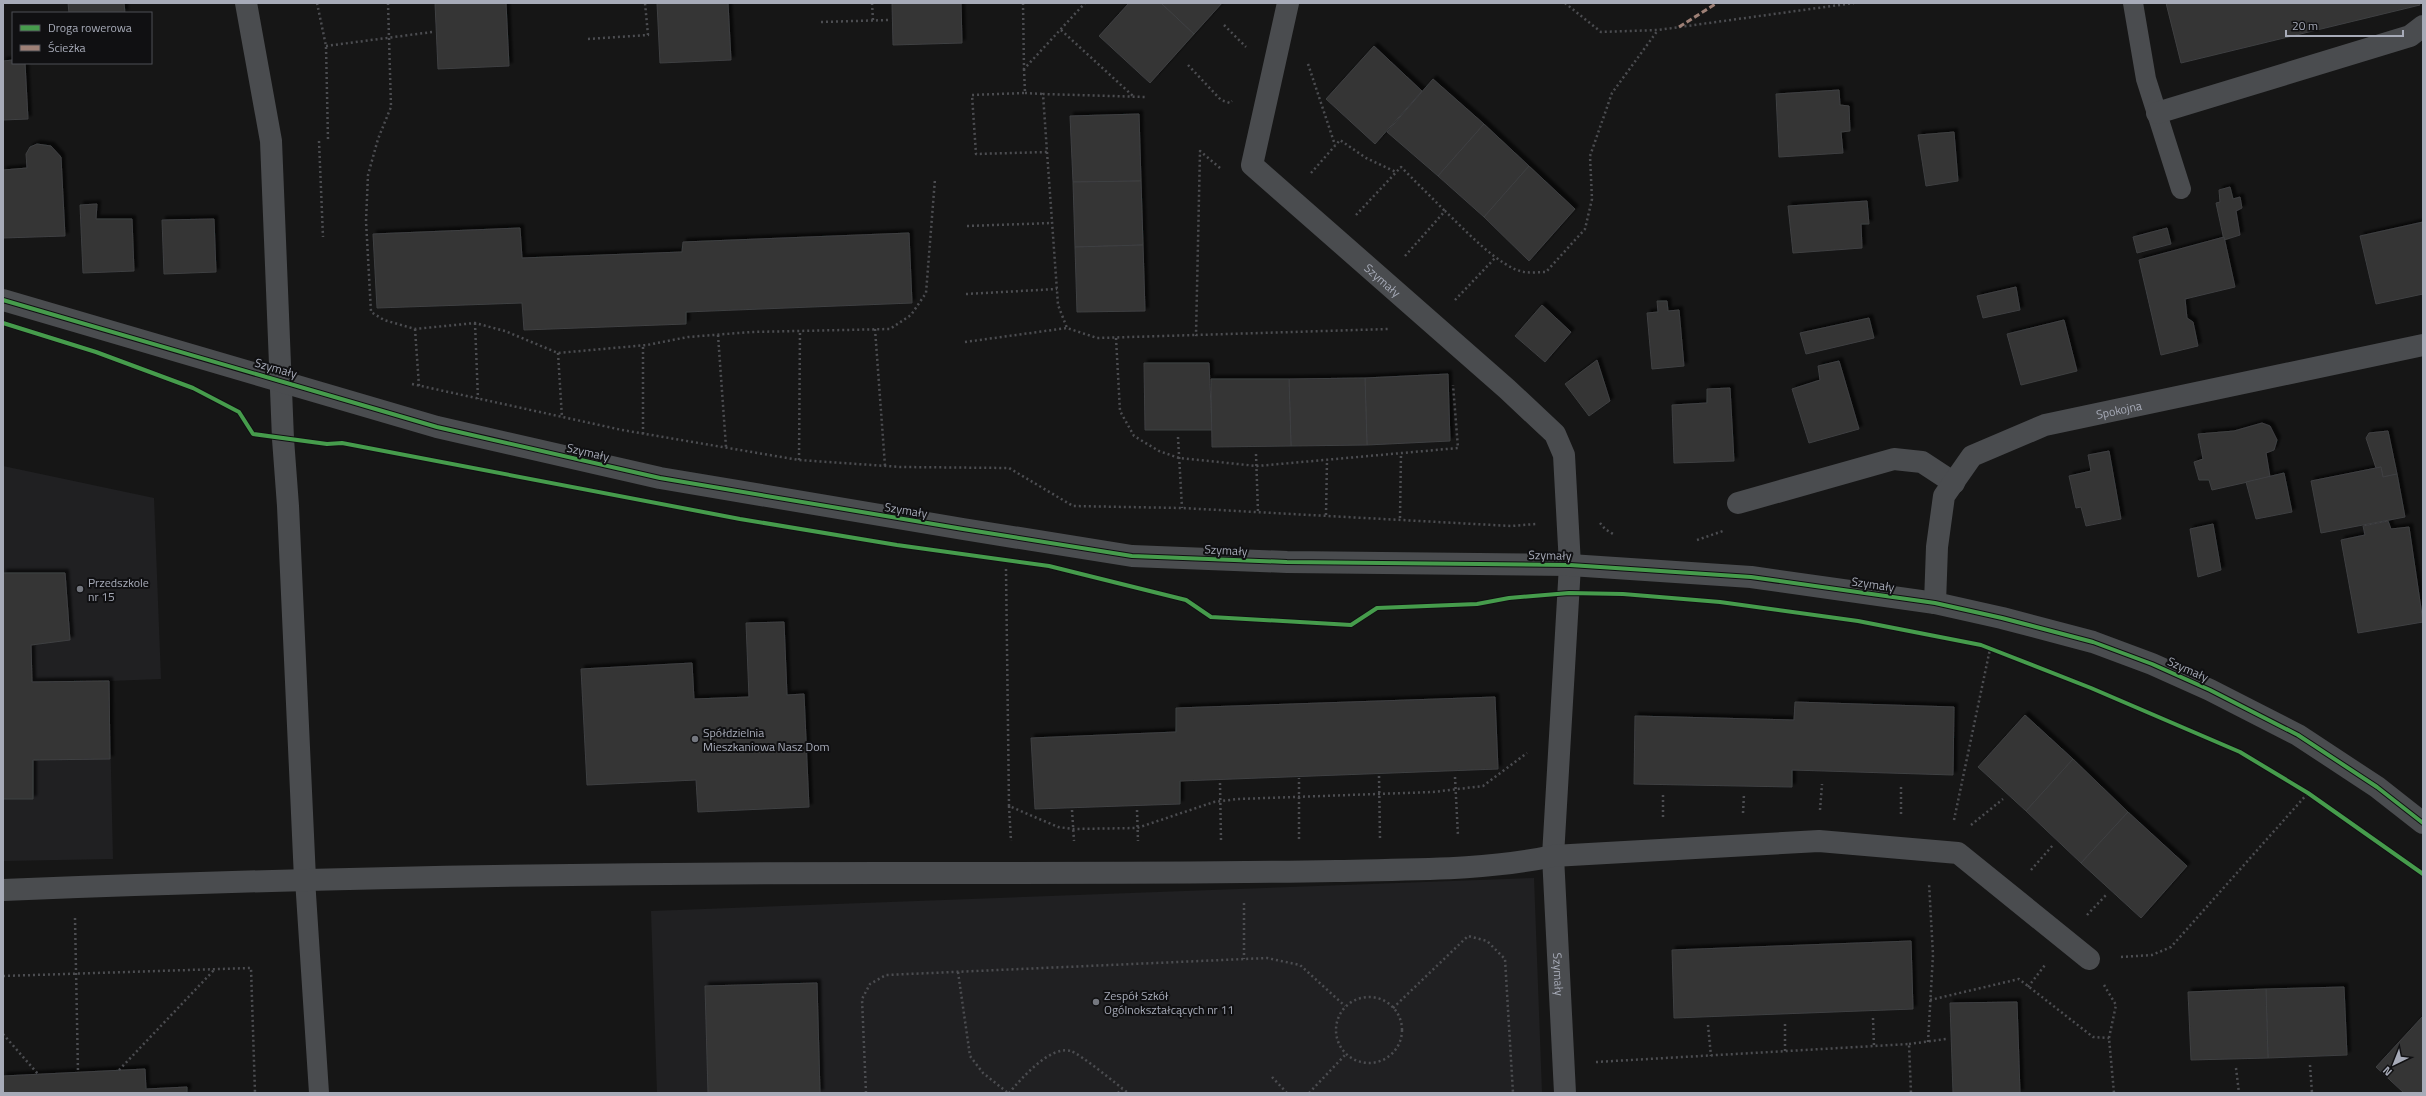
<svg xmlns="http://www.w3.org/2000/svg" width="2426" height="1096" font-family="'Titillium Web',sans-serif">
<defs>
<filter id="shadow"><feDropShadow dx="3.5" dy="-3.5" stdDeviation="1" flood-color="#0009"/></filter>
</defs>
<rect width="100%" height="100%" fill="#161616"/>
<g fill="#202022">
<polygon points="3,466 154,498 161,679 109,681 113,859 3,861"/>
<polygon points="1534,878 1542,1093 657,1093 651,911"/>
</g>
<g fill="#343435" stroke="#3f4042" filter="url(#shadow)">
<polygon points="68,3 124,3 125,13 69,13"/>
<polygon points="435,3 506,3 509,66 438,69"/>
<polygon points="657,3 728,3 731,60 660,63"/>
<polygon points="892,3 961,3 962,43 893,45"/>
<polygon points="1129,3 1161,3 1194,34 1150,83 1099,36"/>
<polygon points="1161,3 1222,3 1194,34"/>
<polygon points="2166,3 2419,3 2420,5 2181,63"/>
<polygon points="1374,46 1422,91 1375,144 1326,99"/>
<polygon points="13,60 13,63 25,63 28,119 3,120 3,61"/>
<polygon points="1433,79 1484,124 1438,176 1387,132"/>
<polygon points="1839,90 1840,105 1849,106 1850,131 1841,132 1843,153 1779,157 1776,94"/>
<polygon points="1139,114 1141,181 1073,182 1070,116"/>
<polygon points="1484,124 1529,166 1484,217 1438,176"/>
<polygon points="1954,132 1958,181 1926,186 1918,135"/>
<polygon points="37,144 51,146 61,157 65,236 3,238 3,170 27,168 26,154 30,147"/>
<polygon points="1529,166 1575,209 1529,261 1484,217"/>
<polygon points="1141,181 1143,245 1075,247 1073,182"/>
<polygon points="2230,187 2233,199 2240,197 2242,208 2236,211 2240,235 2224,240 2216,203 2220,202 2219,190"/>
<polygon points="1867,201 1869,224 1861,224 1862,248 1793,253 1788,206"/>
<polygon points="97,204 96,219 132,219 134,271 83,273 80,205"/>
<polygon points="214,219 216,272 164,274 162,220"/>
<polygon points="2423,222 2423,294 2376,304 2360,236"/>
<polygon points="520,228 522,258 682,252 683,242 909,233 912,303 686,312 686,324 524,330 522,303 377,308 373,234"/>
<polygon points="2167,228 2171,244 2137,253 2133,237"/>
<polygon points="2224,237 2235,287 2185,299 2187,318 2193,322 2198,346 2161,355 2139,260"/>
<polygon points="1143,245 1145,311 1077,312 1075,247"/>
<polygon points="2016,287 2020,310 1983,318 1977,296"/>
<polygon points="1657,301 1667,301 1668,311 1679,310 1684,366 1652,369 1647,313 1658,312"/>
<polygon points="1542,305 1571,332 1545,362 1515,336"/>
<polygon points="1869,318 1874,338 1806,354 1800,333"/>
<polygon points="2064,320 2077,371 2021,385 2007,334"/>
<polygon points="1597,360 1610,401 1589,416 1565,384"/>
<polygon points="1839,361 1859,429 1809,443 1792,389 1820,380 1818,366"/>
<polygon points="1144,363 1209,363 1212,430 1145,430"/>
<polygon points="1448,374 1450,441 1367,445 1365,378"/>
<polygon points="1365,378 1367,445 1291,446 1289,379"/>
<polygon points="1211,379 1289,379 1291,446 1212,447"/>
<polygon points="1730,388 1734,461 1674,463 1672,405 1707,403 1707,389"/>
<polygon points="2262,423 2270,426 2277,440 2274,450 2266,453 2270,477 2212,490 2209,480 2199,480 2194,462 2203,459 2198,434 2234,431"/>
<polygon points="2388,431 2397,474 2383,477 2381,467 2376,468 2366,438 2369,433"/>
<polygon points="2109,451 2121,519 2086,526 2081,507 2076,508 2069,476 2091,471 2088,455"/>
<polygon points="2381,467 2383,477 2397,474 2405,517 2321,533 2311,481"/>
<polygon points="2284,473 2292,512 2256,519 2246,482"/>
<polygon points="2388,521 2391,529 2409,527 2423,622 2358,633 2341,540 2365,535 2363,526"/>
<polygon points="2213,524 2221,570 2198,577 2190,529"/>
<polygon points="3,573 65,573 70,640 31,645 32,682 109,681 110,759 33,760 33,799 3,799"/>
<polygon points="784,622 787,695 804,694 809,807 698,812 696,780 587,785 581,669 692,663 694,699 749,697 746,623"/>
<polygon points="1495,697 1498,769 1180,781 1180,804 1035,809 1031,738 1176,732 1176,708"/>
<polygon points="1795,702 1954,707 1953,775 1792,770 1792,787 1634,784 1635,716 1794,720"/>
<polygon points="2025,715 2073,759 2026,811 1978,767"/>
<polygon points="2073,759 2128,812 2081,863 2026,811"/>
<polygon points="2128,812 2187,866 2141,918 2081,863"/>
<polygon points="1911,941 1913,1009 1674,1018 1672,950"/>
<polygon points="817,983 820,1093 708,1093 705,986"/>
<polygon points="2344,987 2347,1055 2268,1058 2266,989"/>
<polygon points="2266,989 2268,1058 2191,1060 2188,992"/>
<polygon points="2017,1002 2020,1093 1953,1093 1950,1003"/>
<polygon points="2423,1016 2423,1093 2404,1093 2376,1067"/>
<polygon points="145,1069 146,1089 187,1087 187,1093 3,1093 3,1076"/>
</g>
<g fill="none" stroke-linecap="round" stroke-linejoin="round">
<g stroke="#4c4d51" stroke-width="2.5" stroke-dasharray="2 3" stroke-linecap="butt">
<polyline points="317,3 326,46 328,140"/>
<polyline points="388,3 391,107 378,139 368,175 366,221 371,312 384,320 415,329 475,323 505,331 558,353 647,345 688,337 751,332 890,329 911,315 926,293 935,179"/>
<polyline points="872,3 873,20"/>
<polyline points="1023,3 1024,69 1085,3"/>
<polyline points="1565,3 1601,32 1658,30 1854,3"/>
<polyline points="821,22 889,20"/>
<polyline points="1224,25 1246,47"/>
<polyline points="1061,30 1133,96"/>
<polyline points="588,39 648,35 645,3"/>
<polyline points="326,46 432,32"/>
<polyline points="1308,64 1335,145"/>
<polyline points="1188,65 1221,100 1230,103 1232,101"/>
<polyline points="1024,69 1025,93 972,95 976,154 1047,152 1043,94 1145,97"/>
<polyline points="1025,93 1043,94"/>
<polyline points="319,141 323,237"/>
<polyline points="1047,152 1058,305 1067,328 1097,338 1196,335"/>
<polyline points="1220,168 1200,151 1196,335 1388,329"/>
<polyline points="1311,173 1340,140 1366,158 1396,172"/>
<polyline points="1356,215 1401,167 1445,211"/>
<polyline points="967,226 1052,223"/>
<path d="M1405,256L1445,211C1463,228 1500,268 1524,272C1531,273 1539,272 1546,272L1585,229L1592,199L1590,156L1612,93L1658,30"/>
<polyline points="966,294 1057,289"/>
<polyline points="1455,300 1496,257"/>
<polyline points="475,323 478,399"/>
<polyline points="415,329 419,386"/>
<polyline points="875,329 885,466"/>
<polyline points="718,335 726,447"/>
<polyline points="1116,338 1120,411 1134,436 1159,451 1179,458 1257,466 1458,448 1453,385"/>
<polyline points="965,342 1067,328"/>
<polyline points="558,353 562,418"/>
<polyline points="412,384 622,430 799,460 901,467 1009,468 1073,506 1182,508 1511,526 1536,524"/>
<polyline points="643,434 643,345"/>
<polyline points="1178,437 1182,508"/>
<polyline points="1256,454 1258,512"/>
<polyline points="799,460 800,330"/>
<polyline points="1326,515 1327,460"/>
<polyline points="1400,518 1401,453"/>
<polyline points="1600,523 1605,529 1613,534"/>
<polyline points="1697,540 1723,531"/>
<polyline points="1006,569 1009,806 1058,827 1073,829 1137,828 1214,802 1238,799 1433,792 1483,786 1527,753"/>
<polyline points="1379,776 1380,839"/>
<polyline points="1455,777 1458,836"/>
<polyline points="1220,783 1221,841"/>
<polyline points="1901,787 1901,816"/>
<polyline points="1663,795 1663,817"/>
<polyline points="1009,806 1011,841"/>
<polyline points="1072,810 1074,841"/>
<polyline points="1137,810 1138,841"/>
<polyline points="1820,810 1822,784"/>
<polyline points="1743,813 1744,794"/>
<polyline points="1954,820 1990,649"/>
<polyline points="1971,825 2003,799"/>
<polyline points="1299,839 1299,778"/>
<polyline points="2031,870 2053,845"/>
<polyline points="1244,903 1244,959"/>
<polyline points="2087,915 2107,894"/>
<polyline points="75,918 78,1072"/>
<polyline points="2121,957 2152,955 2171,947 2308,793"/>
<polyline points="958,972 970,1056 983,1073 1008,1093"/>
<polyline points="3,976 251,968 255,1093"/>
<polyline points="2104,985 2116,1005 2109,1038 2114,1093"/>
<polyline points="2028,987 2045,965"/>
<circle cx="1369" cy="1030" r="33"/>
<polyline points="1930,1000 2019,979 2093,1037 2109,1038"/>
<polyline points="1393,1008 1468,936 1487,941 1505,959 1513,1093"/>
<polyline points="1873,1018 1874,1046"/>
<polyline points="1785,1024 1785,1051"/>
<polyline points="1708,1025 1711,1056"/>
<polyline points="3,1034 38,1074"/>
<polyline points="1928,1042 1933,955 1929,883"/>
<polyline points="1909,1044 1946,1039"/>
<polyline points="1596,1062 1909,1044 1911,1093"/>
<polyline points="2310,1065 2312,1093"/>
<polyline points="2236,1068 2239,1093"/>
<polyline points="119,1070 215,969"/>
<polyline points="1272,1077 1287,1093"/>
<polyline points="866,1093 862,999 870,984 886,975 1267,958 1300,965 1345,1006"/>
<path d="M1009,1093C1021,1079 1050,1045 1071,1051C1080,1054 1118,1085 1128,1093"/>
<polyline points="1118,1093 1122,1089"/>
<polyline points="1309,1093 1346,1054"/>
</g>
<g stroke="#4a4c4f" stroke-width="20">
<polyline points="2133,3 2146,79 2181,189"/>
<polyline points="305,879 319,1093"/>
</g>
<g stroke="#4a4c4f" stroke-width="22">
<polyline points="246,3 271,141 283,439 288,506 305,879"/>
<path id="s1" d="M1288,3L1252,165L1507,389L1555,434L1564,455L1570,565L1553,856L1565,1093"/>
<polyline points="2157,113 2410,36 2423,26"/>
<polyline points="3,300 437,427 660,478 963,529 1132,556 1287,562 1570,565 1751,577 1935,603 2002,618 2093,642 2152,664 2210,690 2298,735 2377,787 2423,823"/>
<polyline points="1738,503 1894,459 1922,462 1954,483"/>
<path id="s2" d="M1935,603L1937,547L1944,496L1972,456L2045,425L2423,345"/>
<path d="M3,890C322,877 642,872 962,873C1087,873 1211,873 1336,871C1408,869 1483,871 1553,856L1819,841L1958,853L2089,959"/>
</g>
<polyline stroke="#9e8076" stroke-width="3" stroke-dasharray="6 3" stroke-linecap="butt" points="1679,27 1717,3"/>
<defs>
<g id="cycleway">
<polyline points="3,300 437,427 660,478 963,529 1132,556 1287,562 1570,565 1751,577 1935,603 2002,618 2093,642 2152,664 2210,690 2298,735 2377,787 2423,823"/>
<polyline points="3,323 96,352 193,388 239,412 253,434 327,444 342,443 740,519 897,545 1049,566 1186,600 1211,617 1351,625 1377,608 1477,604 1509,598 1569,593 1623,594 1720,602 1858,621 1981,645 2091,688 2240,752 2308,793 2423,874"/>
</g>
</defs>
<use href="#cycleway" stroke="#101012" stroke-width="6"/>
<use href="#cycleway" stroke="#469c4c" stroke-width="4"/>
</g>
<g fill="#74777f" stroke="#101012" stroke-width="1.5">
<circle cx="80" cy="589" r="4"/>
<circle cx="695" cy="739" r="4"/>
<circle cx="1096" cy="1002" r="4"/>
</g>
<g text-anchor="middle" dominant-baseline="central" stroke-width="4" stroke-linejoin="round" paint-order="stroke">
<g font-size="12" fill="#a7abb8" stroke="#101012">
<text stroke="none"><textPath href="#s1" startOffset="340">Szymały</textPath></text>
<text transform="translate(276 368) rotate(16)">Szymały</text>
<text stroke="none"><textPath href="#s2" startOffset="311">Spokojna</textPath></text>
<text transform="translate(588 452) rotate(13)">Szymały</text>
<text transform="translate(906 510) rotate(9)">Szymały</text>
<text transform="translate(1226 550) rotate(3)">Szymały</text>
<text transform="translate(1550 555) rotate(1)">Szymały</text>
<text transform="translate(1873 584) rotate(8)">Szymały</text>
<text transform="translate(2188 669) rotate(24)">Szymały</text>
<text stroke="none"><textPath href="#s1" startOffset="1114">Szymały</textPath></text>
</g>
<g font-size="12" fill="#a7abb8" stroke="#101012" text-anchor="start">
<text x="88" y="582">Przedszkole<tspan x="88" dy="14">nr 15</tspan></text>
<text x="703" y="732">Spółdzielnia<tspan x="703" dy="14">Mieszkaniowa Nasz Dom</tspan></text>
<text x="1104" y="995">Zespół Szkół<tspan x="1104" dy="14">Ogólnokształcących nr 11</tspan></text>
</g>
</g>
<rect width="2426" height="1096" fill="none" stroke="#a7abb8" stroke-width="8"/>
<rect x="12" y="12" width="140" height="52" fill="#101012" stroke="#4c4e54"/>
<rect x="20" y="25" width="20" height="6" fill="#469c4c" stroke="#4c4e54"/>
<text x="48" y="32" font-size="12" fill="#a7abb8">Droga rowerowa</text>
<rect x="20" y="45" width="20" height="6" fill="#9e8076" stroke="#4c4e54"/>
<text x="48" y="52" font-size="12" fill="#a7abb8">Ścieżka</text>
<g transform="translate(2394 1064) rotate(223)" stroke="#101012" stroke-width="3" paint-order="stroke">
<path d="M0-3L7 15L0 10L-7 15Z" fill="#a7abb8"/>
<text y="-6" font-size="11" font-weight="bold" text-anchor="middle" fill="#a7abb8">N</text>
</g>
<path d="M2286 30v6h117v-6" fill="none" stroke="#a7abb8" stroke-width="2"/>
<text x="2292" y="30" font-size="12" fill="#a7abb8" stroke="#101012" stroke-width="3" paint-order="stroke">20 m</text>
</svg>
